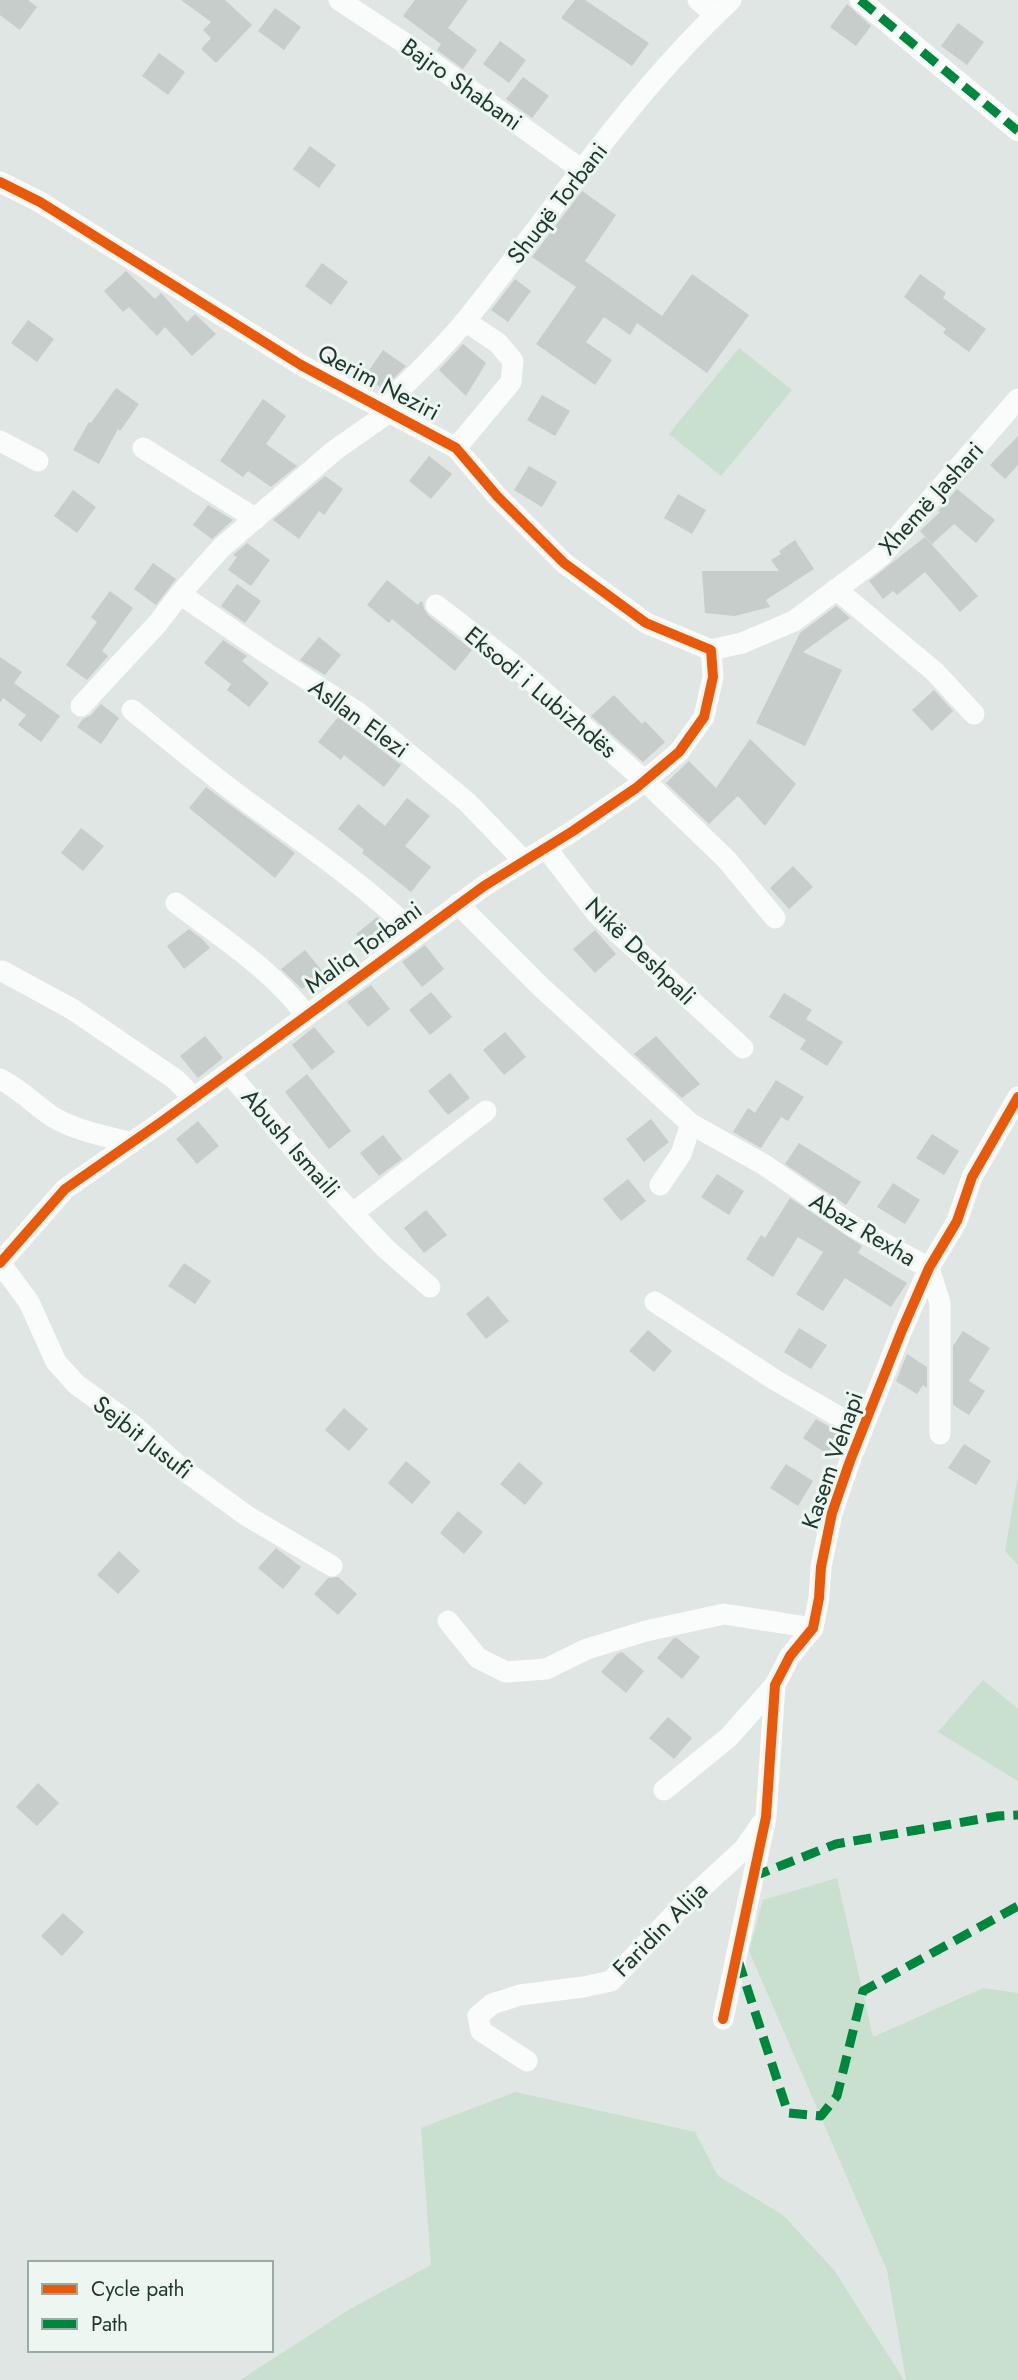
<svg xmlns="http://www.w3.org/2000/svg" width="1018" height="2380" font-family="Jost,sans-serif">
<rect width="100%" height="100%" fill="#e0e6e3"/>
<g fill="#c8e0cd">
<polygon points="739,348 792,390 721,476 669,434"/>
<polygon points="1018,1476 1018,1565 1005,1551"/>
<polygon points="983,1680 1018,1709 1018,1781 938,1732"/>
<polygon points="837,1878 873,2037 983,1988 1018,1993 1018,2380 906,2380 887,2270 749,1951 763,1900"/>
<polygon points="515,2092 695,2132 718,2176 783,2215 834,2270 904,2380 240,2380 350,2309 431,2265 421,2128"/>
</g>
<g fill="#c7cdca">
<polygon points="0,0 28,0 37,7 20,30 0,15"/>
<polygon points="181,0 225,0 252,25 216,63 201,49 211,38 203,30 211,22"/>
<polygon points="415,0 468,0 448,28 477,50 463,69 437,50 441,44 403,16"/>
<polygon points="575,0 585,0 649,43 632,66 561,18"/>
<polygon points="847,4 871,26 856,46 830,27"/>
<polygon points="275,8 301,27 284,50 258,31"/>
<polygon points="958,23 984,42 967,65 941,46"/>
<polygon points="500,41 526,60 509,83 483,64"/>
<polygon points="159,53 185,72 168,95 142,76"/>
<polygon points="523,77 549,96 532,118 506,99"/>
<polygon points="310,146 336,165 319,188 293,169"/>
<polygon points="582,191 616,215 585,261 662,316 692,274 749,315 707,373 637,323 630,335 604,317 586,342 612,360 595,385 536,344 576,287 532,257"/>
<polygon points="322,263 348,282 331,305 305,286"/>
<polygon points="126,271 155,299 161,293 187,322 195,314 216,334 192,356 165,327 157,336 129,307 123,312 104,291"/>
<polygon points="920,274 946,293 943,298 986,329 969,352 943,333 946,329 904,297"/>
<polygon points="515,279 531,291 508,322 491,310"/>
<polygon points="28,320 54,339 37,362 11,343"/>
<polygon points="463,344 486,363 466,396 439,370"/>
<polygon points="383,350 406,366 383,389 365,376"/>
<polygon points="116,388 139,404 120,431 118,429 99,464 73,450 89,422 91,423"/>
<polygon points="542,395 570,411 555,436 527,420"/>
<polygon points="263,399 286,416 266,444 297,466 271,487 248,471 243,477 220,461"/>
<polygon points="1018,436 1018,465 1005,479 990,465"/>
<polygon points="429,456 452,474 431,499 409,481"/>
<polygon points="529,466 557,482 542,507 514,490"/>
<polygon points="325,476 343,489 324,515 319,511 299,539 273,520"/>
<polygon points="957,489 995,520 976,543 954,524 932,544 920,531 940,512 938,511"/>
<polygon points="73,490 96,507 77,533 54,516"/>
<polygon points="678,494 706,510 692,534 664,518"/>
<polygon points="208,505 233,520 212,539 193,525"/>
<polygon points="925,537 978,596 960,612 925,572 897,595 893,591 883,599 869,581"/>
<polygon points="795,540 814,569 766,600 770,607 735,616 705,613 702,571 779,571 771,560 781,554 779,551"/>
<polygon points="247,543 270,560 251,586 228,570 237,557 233,555"/>
<polygon points="153,563 176,579 156,605 134,589"/>
<polygon points="387,580 418,605 421,601 423,603 424,609 428,615 472,650 455,671 392,619 389,623 367,605"/>
<polygon points="237,584 261,601 245,623 221,606"/>
<polygon points="110,591 133,608 102,651 108,656 87,680 66,665 97,622 91,617"/>
<polygon points="836,606 850,618 803,652 842,670 805,746 756,723 800,633"/>
<polygon points="319,637 341,655 325,675 300,660"/>
<polygon points="223,640 247,656 242,661 269,683 249,707 227,690 231,684 204,663"/>
<polygon points="0,657 22,672 14,683 60,716 41,742 18,725 26,715 3,698 0,703"/>
<polygon points="934,690 953,711 932,731 912,710"/>
<polygon points="614,695 642,724 645,721 665,742 643,762 591,716"/>
<polygon points="101,704 119,718 101,744 77,727 83,719 91,715"/>
<polygon points="338,717 401,765 384,787 344,755 341,760 318,742"/>
<polygon points="750,739 796,784 765,826 738,796 709,824 666,783 689,761 716,788"/>
<polygon points="206,787 295,853 275,878 189,808"/>
<polygon points="407,798 430,816 405,846 431,867 411,892 362,853 364,850 338,829 358,804 385,826"/>
<polygon points="81,828 104,846 83,871 61,853"/>
<polygon points="793,866 813,887 789,909 770,888"/>
<polygon points="377,917 396,934 371,952 356,934"/>
<polygon points="189,929 202,939 210,948 184,969 167,946"/>
<polygon points="595,930 616,954 595,973 573,949"/>
<polygon points="425,945 444,969 422,987 402,962"/>
<polygon points="305,950 323,972 302,989 281,969"/>
<polygon points="371,985 390,1009 368,1027 347,1002"/>
<polygon points="431,992 452,1017 430,1035 409,1010"/>
<polygon points="784,993 812,1010 806,1019 843,1042 827,1066 800,1049 806,1040 769,1017"/>
<polygon points="314,1027 335,1052 312,1070 292,1045"/>
<polygon points="505,1032 526,1057 504,1075 483,1050"/>
<polygon points="205,1036 223,1058 198,1078 180,1056"/>
<polygon points="656,1036 700,1084 682,1098 634,1054"/>
<polygon points="450,1073 470,1098 448,1115 428,1091"/>
<polygon points="307,1074 351,1131 329,1149 285,1092"/>
<polygon points="776,1080 804,1097 788,1121 781,1117 761,1148 733,1132 748,1108 755,1113"/>
<polygon points="651,1119 669,1142 644,1162 626,1139"/>
<polygon points="198,1121 219,1146 197,1164 176,1139"/>
<polygon points="932,1134 959,1151 944,1175 916,1158"/>
<polygon points="383,1135 402,1159 379,1176 360,1153"/>
<polygon points="799,1143 861,1182 846,1205 785,1164"/>
<polygon points="717,1174 744,1191 729,1215 701,1197"/>
<polygon points="628,1179 646,1201 621,1221 603,1199"/>
<polygon points="893,1183 920,1200 905,1224 877,1207"/>
<polygon points="790,1198 862,1246 858,1253 907,1283 891,1307 845,1278 823,1311 796,1294 823,1252 798,1237 773,1277 746,1259 761,1235 765,1238"/>
<polygon points="426,1210 447,1235 424,1253 404,1228"/>
<polygon points="184,1263 211,1281 195,1304 168,1286"/>
<polygon points="488,1296 509,1321 486,1339 466,1314"/>
<polygon points="799,1328 827,1345 811,1369 784,1352"/>
<polygon points="648,1330 672,1351 654,1372 629,1351"/>
<polygon points="963,1331 990,1348 969,1381 985,1391 969,1415 953,1405 953,1346"/>
<polygon points="907,1354 927,1367 927,1388 923,1385 917,1394 896,1381"/>
<polygon points="344,1408 368,1429 349,1451 325,1430"/>
<polygon points="816,1419 844,1435 830,1456 803,1438"/>
<polygon points="964,1444 991,1461 976,1485 948,1468"/>
<polygon points="406,1461 431,1482 412,1504 388,1483"/>
<polygon points="519,1462 543,1483 525,1505 500,1484"/>
<polygon points="786,1464 813,1481 798,1506 770,1488"/>
<polygon points="458,1511 483,1532 464,1554 440,1533"/>
<polygon points="276,1548 301,1567 283,1589 258,1568"/>
<polygon points="119,1551 140,1571 118,1594 97,1575"/>
<polygon points="338,1577 357,1594 338,1615 314,1594 328,1578"/>
<polygon points="674,1638 677,1638 700,1657 682,1679 657,1658"/>
<polygon points="622,1652 644,1671 626,1693 601,1672 617,1654"/>
<polygon points="668,1717 692,1738 674,1759 649,1738"/>
<polygon points="38,1783 59,1803 37,1826 16,1807"/>
<polygon points="63,1913 84,1932 62,1956 41,1936"/>
</g>
<g fill="none" stroke-linecap="round" stroke-linejoin="round">
<g stroke="#fafbfb" stroke-width="21">
<polyline points="339,0 412,48 582,170"/>
<polyline points="698,0 715,15"/>
<polyline points="860,0 1018,131"/>
<polyline points="0,182 40,202 301,365 456,448 497,496 564,563 646,623 711,650"/>
<path d="M383,407C411,378 442,350 467,319C552,213 632,92 731,0"/>
<polyline points="0,441 38,461"/>
<polyline points="143,448 256,519"/>
<polyline points="456,448 511,382 513,361 498,343 465,321"/>
<polyline points="836,589 935,672 974,714"/>
<polyline points="180,594 266,653 359,713 467,802 524,861"/>
<polyline points="436,605 510,662 645,781 727,860 775,918"/>
<polyline points="711,650 742,643 794,621 881,556 1018,399"/>
<polyline points="81,706 158,623 180,594 221,548 335,450 391,411"/>
<path d="M132,710C169,740 206,771 245,800C304,843 364,884 416,935"/>
<polyline points="546,848 597,914 743,1048"/>
<path d="M176,903C222,938 271,969 306,1015"/>
<polyline points="458,904 541,987 691,1124 763,1164 854,1227 929,1268 940,1303 940,1434"/>
<polyline points="2,971 72,1009 175,1079 194,1098"/>
<polyline points="229,1073 309,1167 385,1248 430,1287"/>
<path d="M0,1079C20,1089 35,1105 53,1117C76,1131 106,1136 131,1143"/>
<polyline points="660,1185 681,1154 691,1124"/>
<polyline points="353,1213 486,1111"/>
<polyline points="0,1263 65,1189 164,1120 484,886 573,831 636,788 679,752 704,717 713,677 711,650"/>
<polyline points="0,1263 29,1302 56,1362 77,1385 133,1425 181,1468 247,1516 332,1566"/>
<polyline points="655,1302 775,1380 862,1430"/>
<polyline points="448,1621 478,1658 506,1672 546,1669 587,1649 646,1631 724,1614 813,1628"/>
<polyline points="664,1790 729,1737 775,1685"/>
<polyline points="723,2019 766,1817 775,1685 790,1656 813,1628 819,1598 821,1567 832,1513 850,1461 902,1330 929,1268 957,1221 972,1177 1018,1097"/>
<polyline points="527,2061 481,2031 478,2016 492,2004 520,1995 583,1987 611,1981 683,1905 744,1849 762,1823"/>
</g>
<g stroke="#00873e" stroke-width="9" stroke-dasharray="18 9" stroke-linecap="butt">
<polyline points="860,0 1018,131"/>
<polyline points="752,1877 836,1844 998,1816 1018,1815"/>
<polyline points="738,1960 788,2113 821,2116 837,2096 863,1991 1018,1906"/>
</g>
<defs>
<g id="cycleway">
<polyline points="0,182 40,202 301,365 456,448 497,496 564,563 646,623 711,650 713,677 704,717 679,752 636,788 573,831 484,886 164,1120 65,1189 0,1263"/>
<polyline points="723,2019 766,1817 775,1685 790,1656 813,1628 819,1598 821,1567 832,1513 850,1461 902,1330 929,1268 957,1221 972,1177 1018,1097"/>
</g>
</defs>
<use href="#cycleway" stroke="#edf6f1" stroke-width="15"/>
<use href="#cycleway" stroke="#e8590c" stroke-width="10"/>
</g>
<g text-anchor="middle" dominant-baseline="central" stroke-width="6" stroke-linejoin="round" paint-order="stroke">
<g font-size="24" fill="#1f382f" stroke="#edf6f1">
<text transform="translate(462 84) rotate(35)">Bajro Shabani</text>
<text transform="translate(557 203) rotate(-52)">Shuqë Torbani</text>
<text transform="translate(379 382) rotate(28)">Qerim Neziri</text>
<text transform="translate(931 498) rotate(-48)">Xhemë Jashari</text>
<text transform="translate(541 692) rotate(40)">Eksodi i Lubizhdës</text>
<text transform="translate(359 718) rotate(36)">Asllan Elezi</text>
<text transform="translate(363 947) rotate(-36)">Maliq Torbani</text>
<text transform="translate(641 951) rotate(44)">Nikë Deshpali</text>
<text transform="translate(291 1143) rotate(49)">Abush Ismaili</text>
<text transform="translate(863 1229) rotate(31)">Abaz Rexha</text>
<text transform="translate(143 1437) rotate(38)">Sejbit Jusufi</text>
<text transform="translate(832 1460) rotate(-71)">Kasem Vehapi</text>
<text transform="translate(660 1929) rotate(-45)">Faridin Alija</text>
</g>
</g>
<rect x="28" y="2261" width="245" height="91" fill="#edf6f1" stroke="#9baaa3" stroke-width="2"/>
<rect x="42" y="2284" width="35" height="10" fill="#e8590c" stroke="#9baaa3" stroke-width="2"/>
<text x="91" y="2296" font-size="21" fill="#1f382f">Cycle path</text>
<rect x="42" y="2319" width="35" height="10" fill="#00873e" stroke="#9baaa3" stroke-width="2"/>
<text x="91" y="2331" font-size="21" fill="#1f382f">Path</text>
</svg>
